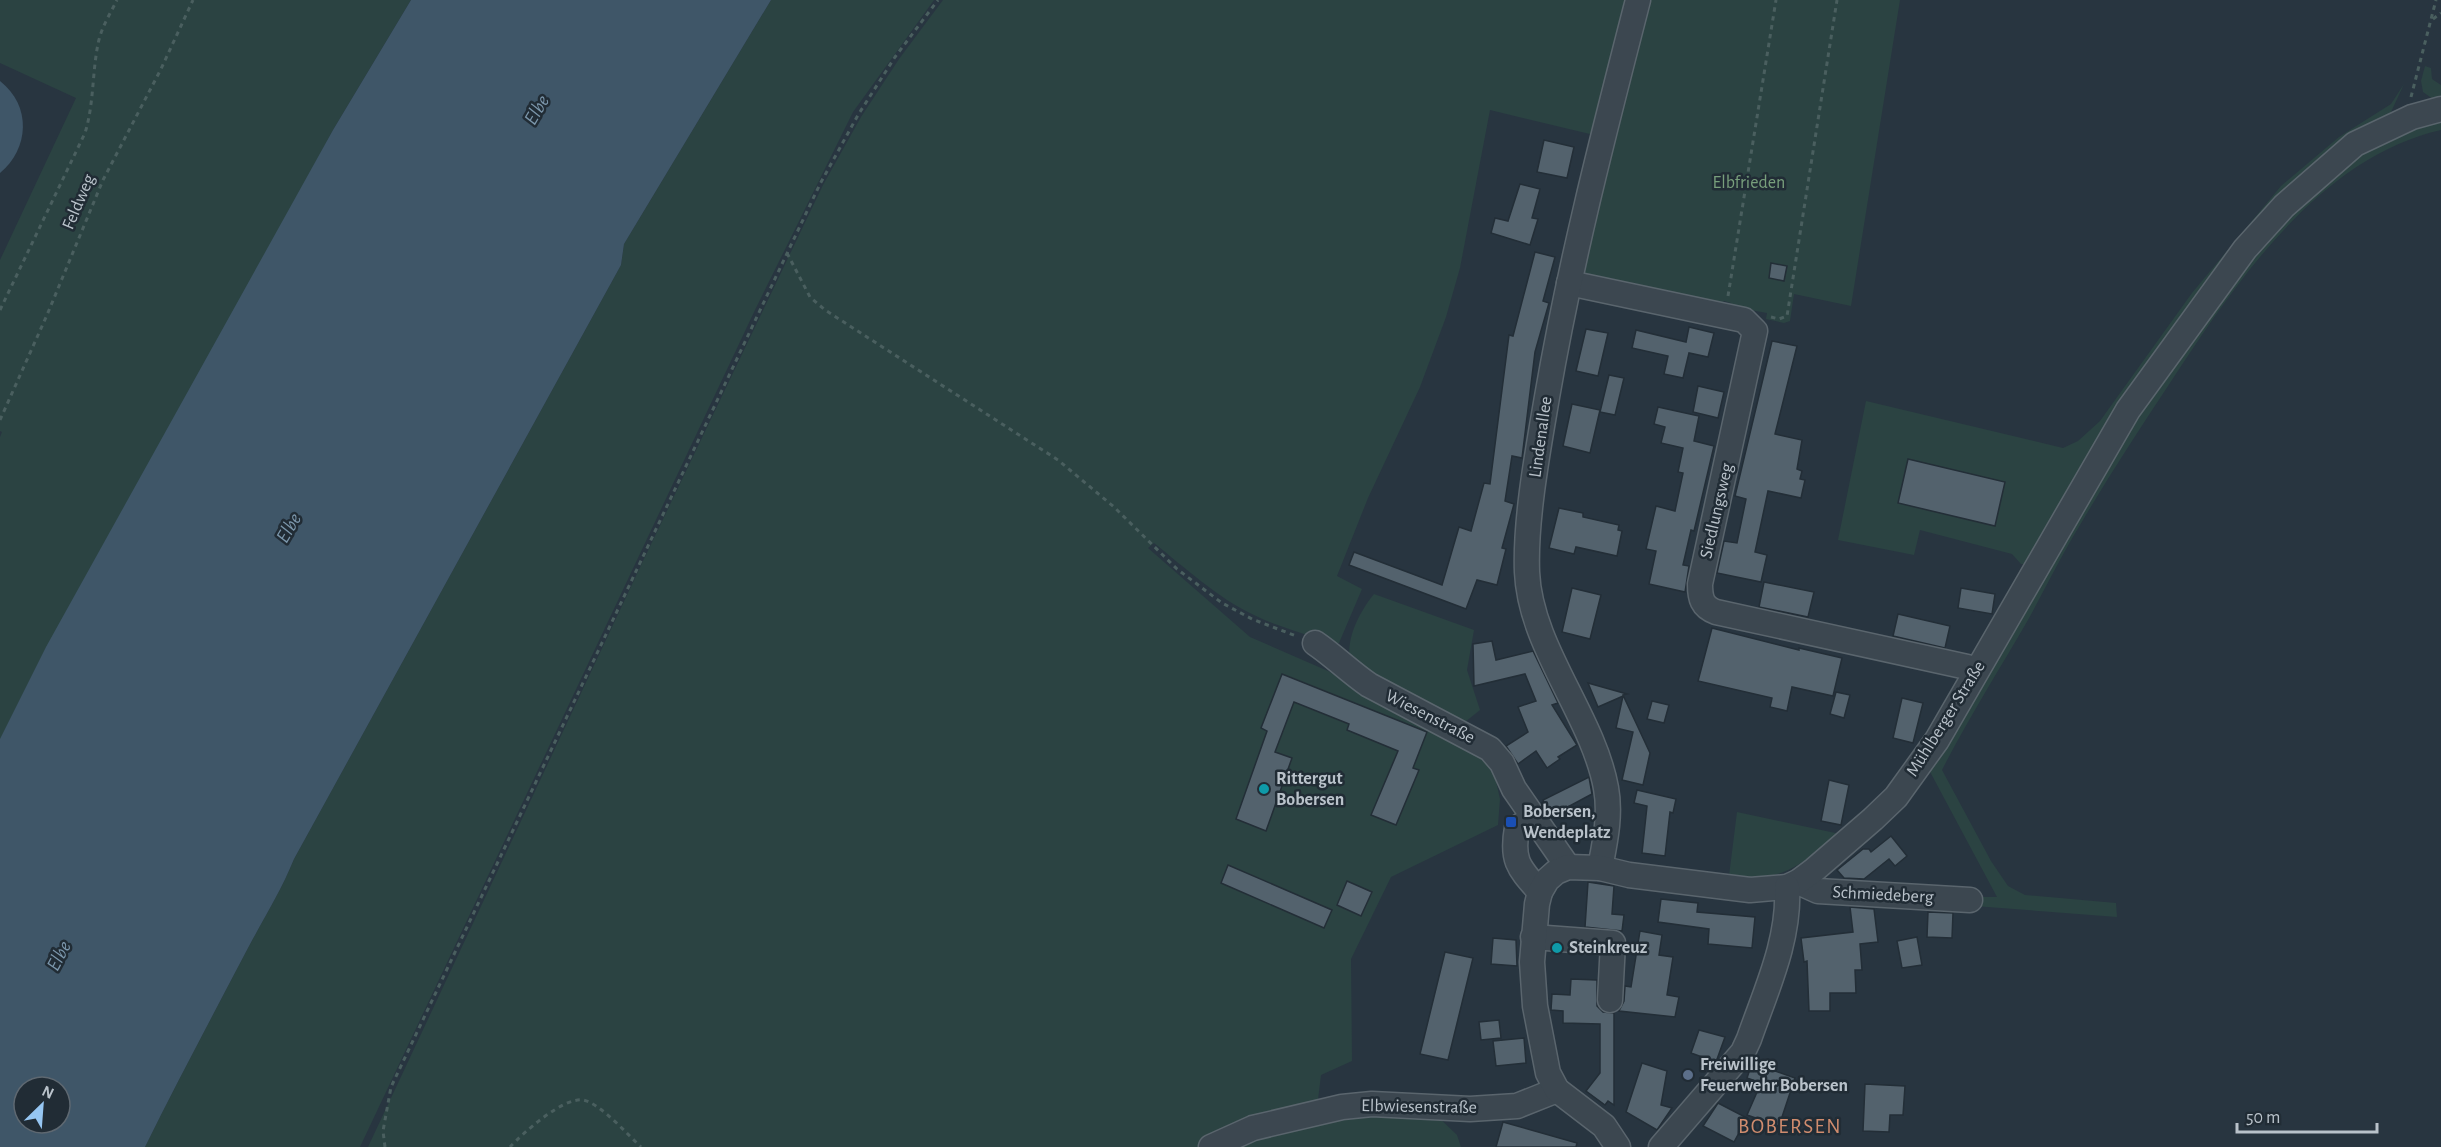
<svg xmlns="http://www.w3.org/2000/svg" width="2441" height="1147" font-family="'Alegreya Sans',sans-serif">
<rect width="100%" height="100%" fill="#283540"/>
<g fill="#2b4342">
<polygon points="0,0 411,0 333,130 0,757 0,437 2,432 0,431 0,260 76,98 0,63"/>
<path d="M771,0H934L853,112L755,310L360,1147H145C178,1080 213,1015 248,948C264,918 281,891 294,859L621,265L624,244Z"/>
<path d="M943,0H1632L1594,135L1490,110L1460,268L1446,317L1420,387L1368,498L1337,576L1362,589L1339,643L1331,646C1307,632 1279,628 1254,615C1219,599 1184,567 1154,543L1148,548L1250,637L1328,671L1447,739L1478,752L1494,772L1500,799L1498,825L1391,877L1351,959L1352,1061L1321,1075L1317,1108L1203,1147H368L643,561L823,185L861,117L899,59Z"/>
<polygon points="1645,0 1900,0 1851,306 1794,294 1790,321 1784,323 1766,319 1767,313 1733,307 1731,303 1724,301 1720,304 1621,282 1611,278 1609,285 1587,281 1580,272"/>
<polygon points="2425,66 2431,68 2432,79 2441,85 2441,99 2433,99 2423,92 2421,81"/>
<polygon points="2404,84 2391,112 2322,158 2030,564 2021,564 2012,554 1920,530 1914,555 1838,540 1866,401 2063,448 2078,441 2100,421 2192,293 2281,186 2339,137 2391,104"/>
<path d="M2441,118V130C2318,158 2235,284 2170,383C2139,430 2108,477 2080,525C2061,556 2045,589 2028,620C1999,670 1968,719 1942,770L1991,861L2008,886L2025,895L2116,903L2117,917L1974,906V897H1997L1928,768L2107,459L2274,229L2367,148Z"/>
<path d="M1374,594L1474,630L1467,670L1480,710L1460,726L1414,704L1350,659C1346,638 1360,611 1374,594Z"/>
<path d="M1737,812L1840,834C1817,851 1793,875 1762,877C1751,878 1740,876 1729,876Z"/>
<polygon points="1434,1113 1457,1135 1461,1147 1233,1147 1261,1133 1344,1114"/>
</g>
<g fill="#3f5668" fill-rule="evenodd">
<path d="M411,0H771L624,244L621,265L294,859C281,891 264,918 248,948C213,1015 178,1080 145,1147H0V739L46,647L333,130ZM24,1087H60V1123H24Z"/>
<path d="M0,81C32,106 29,149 0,173Z"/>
</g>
<g fill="#53626d" stroke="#232e37" stroke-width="1.5">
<polygon points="1544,140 1574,147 1567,178 1537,172"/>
<polygon points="1520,184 1540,189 1532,218 1538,219 1530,245 1491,233 1495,218 1508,221"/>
<polygon points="1535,252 1555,257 1543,301 1549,303 1535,352 1522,458 1512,456 1505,501 1514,504 1502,548 1506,549 1497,585 1477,580 1466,609 1349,565 1354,552 1442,585 1459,527 1471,531 1484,483 1490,484 1509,335 1513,336"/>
<polygon points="1771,263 1787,266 1784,281 1769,278"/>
<polygon points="1689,327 1714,333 1708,357 1689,353 1683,378 1664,374 1668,356 1632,348 1636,330 1686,342"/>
<polygon points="1586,329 1608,333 1598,376 1576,371"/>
<polygon points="1772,341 1797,346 1775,434 1802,440 1797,469 1802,471 1800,479 1805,480 1801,498 1768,491 1755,552 1767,555 1761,582 1717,573 1724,541 1737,543 1746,499 1735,496"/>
<polygon points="1609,375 1624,378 1615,415 1600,412"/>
<polygon points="1698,386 1724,392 1718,418 1693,412"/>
<polygon points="1572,404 1600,410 1590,453 1563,446"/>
<polygon points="1658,407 1699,416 1694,441 1714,446 1694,531 1691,530 1683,565 1689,566 1685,592 1649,584 1656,551 1646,549 1656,506 1675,511 1683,473 1678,472 1683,448 1661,443 1665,427 1654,424"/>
<polygon points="1908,459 2005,482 1995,526 1898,503"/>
<polygon points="1559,508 1583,513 1583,517 1619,525 1618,530 1622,531 1617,556 1576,547 1574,554 1549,548"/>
<polygon points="1764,582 1814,592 1808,617 1759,607"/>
<polygon points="1572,588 1601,595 1590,639 1562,632"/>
<polygon points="1961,588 1995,594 1992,614 1958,608"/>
<polygon points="1898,614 1950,626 1945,648 1893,636"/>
<polygon points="1712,628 1799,650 1799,648 1842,658 1833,696 1792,687 1787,711 1770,707 1772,698 1698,681"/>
<polygon points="1492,641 1496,660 1533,651 1558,703 1552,705 1577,745 1558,757 1560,759 1547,768 1536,751 1518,764 1506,746 1528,732 1518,707 1536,701 1525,674 1474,686 1473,644"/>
<polygon points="1282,674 1427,732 1413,768 1419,770 1396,825 1371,815 1398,751 1347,730 1349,724 1294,702 1275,752 1292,758 1266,831 1236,819 1267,731 1261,728"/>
<polygon points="1588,683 1627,694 1623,695 1650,753 1643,785 1622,780 1633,732 1616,728 1623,696 1598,707"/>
<polygon points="1836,692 1850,695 1844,718 1830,714"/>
<polygon points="1902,698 1923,703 1913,743 1893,738"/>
<polygon points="1652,701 1669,705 1664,723 1647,719"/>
<polygon points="1589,777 1592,794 1551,816 1543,800"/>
<polygon points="1829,780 1849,785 1841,825 1821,821"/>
<polygon points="1637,790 1676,799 1673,813 1670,812 1665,856 1642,853 1647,806 1634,803"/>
<polygon points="1891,836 1907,856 1895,866 1889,859 1864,879 1844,878 1837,870 1863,849 1869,849 1871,852"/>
<polygon points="1228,865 1332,910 1324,928 1221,883"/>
<polygon points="1347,881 1372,892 1361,916 1337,905"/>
<polygon points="1588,882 1614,886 1612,914 1624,915 1622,931 1585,927"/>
<polygon points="1661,899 1698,903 1697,912 1755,917 1752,948 1708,944 1709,929 1658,922"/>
<polygon points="1850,907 1874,909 1878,942 1860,944 1862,970 1855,970 1856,993 1830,993 1830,1011 1809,1011 1807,961 1804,962 1801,938 1853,932"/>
<polygon points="1928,912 1953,913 1952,938 1927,937"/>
<polygon points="1640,931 1662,935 1659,955 1673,957 1667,995 1679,997 1675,1017 1619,1011 1624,1001 1625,986 1631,987"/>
<polygon points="1917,937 1922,965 1902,968 1897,941"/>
<polygon points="1493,938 1516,940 1517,966 1491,964"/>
<polygon points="1445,952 1473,958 1448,1060 1420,1054"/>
<polygon points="1571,979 1597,980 1597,1006 1603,1012 1614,1013 1614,1105 1608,1101 1605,1105 1586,1091 1600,1073 1600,1024 1563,1023 1563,1011 1551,1010 1552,994 1570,995"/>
<polygon points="1499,1020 1501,1038 1481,1040 1479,1022"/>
<polygon points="1699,1030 1725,1037 1716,1062 1691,1053"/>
<polygon points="1524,1038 1526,1063 1496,1066 1493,1041"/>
<polygon points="1642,1063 1667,1071 1661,1105 1672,1108 1657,1130 1626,1112"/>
<polygon points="1752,1063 1795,1078 1779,1126 1747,1115 1761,1083 1747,1078"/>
<polygon points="1865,1084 1905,1086 1903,1115 1890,1115 1889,1132 1863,1131"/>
<polygon points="1718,1103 1747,1118 1734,1142 1703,1126"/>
<polygon points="1503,1122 1577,1143 1576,1147 1496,1147"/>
</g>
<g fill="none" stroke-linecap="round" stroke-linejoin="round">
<defs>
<g id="minor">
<path d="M1569,283L1744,320L1755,331L1700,584C1700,598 1702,607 1716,612L1967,667L1975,672"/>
<path d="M1315,643C1334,656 1350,672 1369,685L1490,749L1502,763L1514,789L1568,867"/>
<path d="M1533,818L1517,828C1511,861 1519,868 1540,892"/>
<path d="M1600,868C1605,842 1611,815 1606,788C1593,716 1530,647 1527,572C1525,519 1538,450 1547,397C1570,263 1604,132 1638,0"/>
<polyline points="1798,882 1818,891 1970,900"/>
<polyline points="1533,937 1613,943 1610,1000"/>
<polyline points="1211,1147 1253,1128 1342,1107 1372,1104 1470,1109 1517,1106 1557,1090"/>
<polyline points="1618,1147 1604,1126 1557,1090 1548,1073 1535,1006 1532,962 1537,904 1540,892 1547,880 1556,872 1568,867 1600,868 1629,875 1750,890 1787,887 1798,882 1814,870 1873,819 1896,797 1937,740 2128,410 2245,249 2284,206 2355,144 2412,117 2441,109"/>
<path d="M1661,1147L1743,1052L1749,1039C1766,990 1790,940 1787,887"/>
</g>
</defs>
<use href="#minor" stroke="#5a656d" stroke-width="27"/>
<g stroke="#4a5f5f" stroke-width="3" stroke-dasharray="4.5 4.5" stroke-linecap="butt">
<polyline points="2433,19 2441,13"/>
<polyline points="2411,97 2436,0"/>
<polyline points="787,253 810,297 825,310 1058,460 1114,507 1177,569 1222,603 1252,619 1296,636"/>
<polyline points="1728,296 1776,0"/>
<path d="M0,310L85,133C94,104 92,74 98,44C101,28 110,14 117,0"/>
<polyline points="1771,317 1779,319 1787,316 1837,0"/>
<polyline points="0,420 47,315 103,180 161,69 193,0"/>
<polyline points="385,1147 383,1131 391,1087 820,184 858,115 895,57 938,0"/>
<path d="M510,1147C523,1133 563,1097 583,1100C600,1103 628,1135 641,1147"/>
</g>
<use href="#minor" stroke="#3c4750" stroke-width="24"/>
</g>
<g fill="#0f9aa8" stroke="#212c35" stroke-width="2">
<circle cx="1264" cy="789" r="6"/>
<circle cx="1557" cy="948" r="6"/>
</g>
<rect fill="#1a4fb4" stroke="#212c35" stroke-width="2" x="1505" y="816" width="12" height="12" rx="3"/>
<circle fill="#5c6f8a" stroke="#212c35" stroke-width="2" cx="1688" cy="1075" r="6"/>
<g text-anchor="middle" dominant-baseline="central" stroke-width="5" stroke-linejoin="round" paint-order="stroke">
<g font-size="18" fill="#789f7c" stroke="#212c35">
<text x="1749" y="183">Elbfrieden</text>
</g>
<g font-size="18" fill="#b9c2ca" stroke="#212c35">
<text transform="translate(79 202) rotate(-67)">Feldweg</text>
<text transform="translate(1541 437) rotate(-82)">Lindenallee</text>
<text transform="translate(1717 511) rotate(-77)">Siedlungsweg</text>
<text transform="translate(1430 717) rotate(27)">Wiesenstraße</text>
<text transform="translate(1946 719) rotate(-58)">Mühlberger Straße</text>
<text transform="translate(1883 895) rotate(3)">Schmiedeberg</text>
<text transform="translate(1419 1107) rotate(1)">Elbwiesenstraße</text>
</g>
<g font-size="18" font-weight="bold" fill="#b9c2ca" stroke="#212c35" text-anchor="start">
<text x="1276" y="779">Rittergut<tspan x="1276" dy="21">Bobersen</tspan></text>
<text x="1523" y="812">Bobersen,<tspan x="1523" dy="21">Wendeplatz</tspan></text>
<text x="1569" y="948">Steinkreuz</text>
<text x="1700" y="1065">Freiwillige<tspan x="1700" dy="21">Feuerwehr Bobersen</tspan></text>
</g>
<g font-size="20" font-style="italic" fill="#7b96ab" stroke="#212c35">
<text transform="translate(537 110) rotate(-59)">Elbe</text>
<text transform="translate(289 528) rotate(-59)">Elbe</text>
<text transform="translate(59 956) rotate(-62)">Elbe</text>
</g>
<g font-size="21" letter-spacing="1.5" fill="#d08c6e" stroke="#212c35">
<text x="1790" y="1126">BOBERSEN</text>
</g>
</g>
<g transform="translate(42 1105) rotate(25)"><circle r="28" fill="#212c35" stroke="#5e6871" stroke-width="1.5"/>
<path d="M0-4.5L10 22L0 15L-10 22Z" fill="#96c6f2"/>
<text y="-9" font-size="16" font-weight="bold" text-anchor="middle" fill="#b9c2ca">N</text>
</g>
<path d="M2237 1123v9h140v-9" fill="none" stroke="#b9c2ca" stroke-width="3"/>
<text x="2246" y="1123" font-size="18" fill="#b9c2ca" stroke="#212c35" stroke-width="4.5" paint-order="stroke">50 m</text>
</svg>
